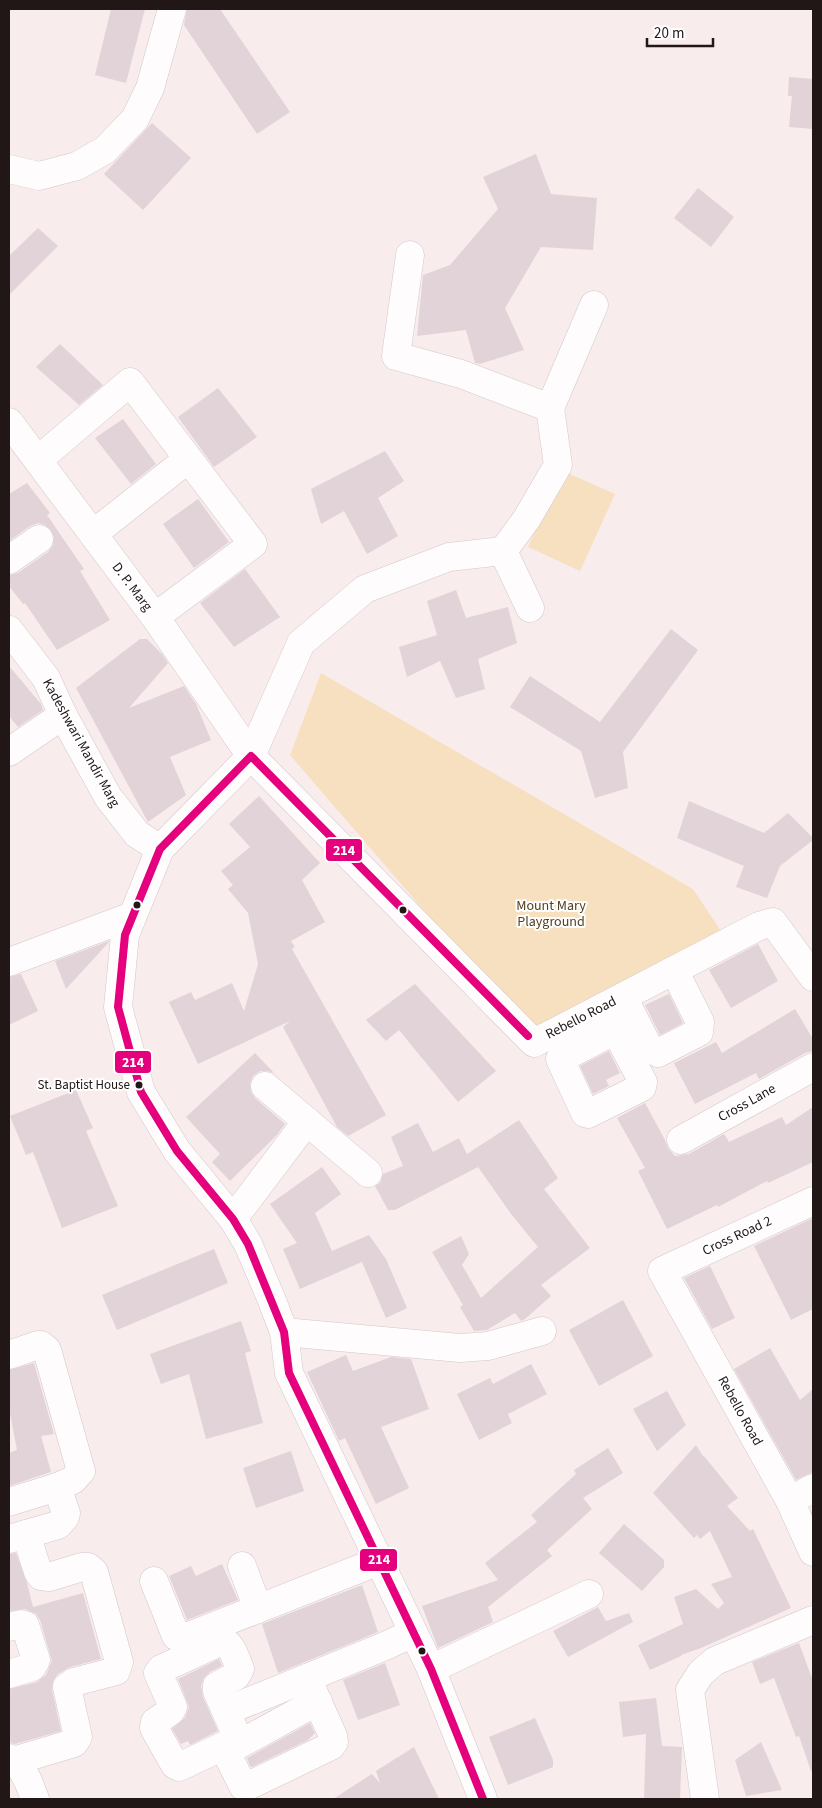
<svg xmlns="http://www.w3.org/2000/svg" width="822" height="1808" font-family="'Source Sans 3',sans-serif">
<rect width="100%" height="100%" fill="#f8ecec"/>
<g fill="#f7e0c0">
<polygon points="563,471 615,494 580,571 528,547"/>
<polygon points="321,673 693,889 721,931 528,1031 290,755"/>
</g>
<g fill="#e2d3d8">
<polygon points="111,9 145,9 126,83 95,75"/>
<polygon points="187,9 220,9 290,112 257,134 184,25"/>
<polygon points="789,77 813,79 813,129 789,127 792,96 788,96"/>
<polygon points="152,123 191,158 143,210 104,174"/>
<polygon points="536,154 551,194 597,198 593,250 541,247 505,308 524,350 480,364 475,363 466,330 417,336 423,275 450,265 498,209 483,177"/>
<polygon points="698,188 734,217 711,247 674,218"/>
<polygon points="38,228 58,246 9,295 9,256"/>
<polygon points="60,344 103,385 79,405 36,367"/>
<polygon points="218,388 257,437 214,467 178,417"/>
<polygon points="123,419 156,464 131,484 95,438"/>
<polygon points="385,451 404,481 378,498 398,536 367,554 344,511 321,524 311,489"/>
<polygon points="27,483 50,513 47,515 84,569 80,571 110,620 57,650 25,603 23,604 9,586 9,575 18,573 48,552 53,545 54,537 51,530 45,525 38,523 30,526 9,541 9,494"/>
<polygon points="198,499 229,542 194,568 163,524"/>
<polygon points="245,569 280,617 234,647 200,603"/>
<polygon points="456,590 466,618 508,607 517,643 478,659 485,689 456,698 440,661 407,677 399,647 437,635 427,601"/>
<polygon points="671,629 698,650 623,752 628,788 595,798 581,751 510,707 530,676 600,722"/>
<polygon points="140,639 147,639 162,654 168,663 129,708 184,686 196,704 211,740 170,757 186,795 148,822 76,688"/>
<polygon points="9,666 41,704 43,710 18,727 9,716"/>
<polygon points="259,796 320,863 302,880 325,922 291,941 295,947 292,949 386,1115 348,1136 337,1127 283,1027 290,1021 198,1064 169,1002 191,992 195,1000 232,983 244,1011 258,964 248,913 228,889 233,885 221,871 250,847 229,824"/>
<polygon points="689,801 764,833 788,813 813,838 813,840 780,866 767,898 736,887 744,866 677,838"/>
<polygon points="109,941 109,942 66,989 55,961"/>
<polygon points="758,944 778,981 731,1008 709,970"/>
<polygon points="21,974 38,1011 9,1025 9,977"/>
<polygon points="415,984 496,1071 458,1102 399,1030 386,1041 366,1020"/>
<polygon points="669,994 683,1023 660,1035 645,1005"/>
<polygon points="795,1009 813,1039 813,1051 805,1053 759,1079 756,1073 695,1104 674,1063 716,1042 722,1053"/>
<polygon points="609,1051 620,1073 606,1080 609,1086 593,1094 580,1066"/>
<polygon points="255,1053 274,1073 267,1071 260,1071 253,1076 250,1084 251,1092 255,1098 285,1124 276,1136 230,1181 212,1162 220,1154 186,1117"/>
<polygon points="76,1090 93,1128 86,1131 118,1206 62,1228 33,1152 26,1155 10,1116"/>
<polygon points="645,1103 665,1140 668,1148 675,1156 689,1154 724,1134 729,1142 782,1117 786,1125 813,1107 813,1162 768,1183 767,1181 718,1207 717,1205 667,1229 638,1171 645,1168 617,1118"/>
<polygon points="519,1120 558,1178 544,1189 590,1248 541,1285 551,1296 525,1319 521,1321 515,1313 487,1330 474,1331 460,1307 463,1305 432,1252 461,1236 469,1254 462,1265 481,1298 538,1247 511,1214 478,1167 395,1210 388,1210 375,1186 380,1183 383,1174 403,1166 391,1137 418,1123 433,1152 459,1138 467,1154"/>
<polygon points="322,1167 341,1194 315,1213 332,1251 369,1235 386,1259 407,1308 386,1318 362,1262 300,1289 283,1249 297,1243 270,1204"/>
<polygon points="813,1218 813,1309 791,1320 754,1246"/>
<polygon points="214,1249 228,1283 117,1330 102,1295"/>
<polygon points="710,1266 735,1318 712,1329 684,1278"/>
<polygon points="623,1300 653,1356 599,1386 569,1330"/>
<polygon points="241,1321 251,1351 245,1353 263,1423 206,1439 189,1374 161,1384 150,1354"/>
<polygon points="770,1348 800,1400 813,1389 813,1472 796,1480 734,1369"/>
<polygon points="346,1355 353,1371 391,1357 411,1359 429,1409 381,1427 409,1488 376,1504 345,1438 339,1441 307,1372"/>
<polygon points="34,1363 54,1434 41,1436 51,1472 9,1486 9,1453 17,1450 9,1408 9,1370"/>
<polygon points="531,1364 547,1394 508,1414 512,1423 479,1440 457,1394 490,1378 493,1384"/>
<polygon points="667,1391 686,1425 657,1451 633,1409"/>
<polygon points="696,1445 703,1456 704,1456 738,1498 727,1506 750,1531 753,1529 791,1608 701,1648 681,1655 681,1656 650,1670 638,1645 683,1624 674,1597 696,1589 718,1609 724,1603 711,1584 732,1577 710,1531 700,1539 697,1535 694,1538 653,1493"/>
<polygon points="608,1448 623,1473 583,1498 592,1509 547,1550 552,1556 488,1607 493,1622 438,1648 422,1606 498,1580 485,1563 537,1522 531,1515 576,1474 574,1470"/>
<polygon points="291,1451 304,1491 256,1508 243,1468"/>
<polygon points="624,1524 664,1560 664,1567 642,1591 599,1553"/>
<polygon points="16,1553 27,1583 33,1607 83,1593 101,1659 70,1667 58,1674 53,1681 52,1690 61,1731 15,1744 11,1743 9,1735 9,1689 37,1682 46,1675 52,1661 40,1620 36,1614 25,1609 9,1611 9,1554"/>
<polygon points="222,1564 238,1600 187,1620 169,1576 191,1566 196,1576"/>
<polygon points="362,1585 378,1632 278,1673 262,1624"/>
<polygon points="598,1607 606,1621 629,1613 633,1622 568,1657 553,1631"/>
<polygon points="799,1643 813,1681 813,1770 811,1771 799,1736 796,1737 774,1678 760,1684 752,1662"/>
<polygon points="219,1659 222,1666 210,1672 204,1678 201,1686 203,1697 218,1731 190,1745 188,1741 181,1744 172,1729 185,1718 189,1707 178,1679"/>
<polygon points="385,1663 400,1705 358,1720 343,1680"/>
<polygon points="656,1698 662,1746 682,1747 680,1799 644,1799 646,1734 623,1737 619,1702"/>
<polygon points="535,1718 553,1760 553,1767 508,1785 489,1737"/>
<polygon points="310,1723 315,1733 308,1740 252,1767 250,1766 247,1758"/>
<polygon points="761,1742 782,1790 746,1796 735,1760"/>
<polygon points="414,1747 439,1799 333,1799 372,1774 380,1783 376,1771"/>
</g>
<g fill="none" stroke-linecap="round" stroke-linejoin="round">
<defs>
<g id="minor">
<polyline points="9,169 39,176 77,166 105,150 135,119 150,88 172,9"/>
<polyline points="410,255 396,356 461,374 550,408 558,465 526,520 503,551 449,557 365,589 301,643 251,756 160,849 125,935 118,1007 141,1092 177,1151 233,1219 248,1244 271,1298 284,1332 289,1373 431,1669 483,1799"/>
<polyline points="550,408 594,305"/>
<polyline points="9,422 155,617 251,756 534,1043 759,926 773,922 813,977"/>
<polyline points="38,460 130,382 253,544 155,617"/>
<polyline points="93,534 188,459"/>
<polyline points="503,551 530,608"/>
<polyline points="9,560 39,539"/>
<polyline points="9,630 46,678 63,715 108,797 137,834 160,849"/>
<polyline points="9,752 63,715"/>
<polyline points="9,962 132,916"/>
<polyline points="623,997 649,1048 658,1053 699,1032 700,1022 674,970"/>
<polyline points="603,1007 643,1082 642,1087 588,1114 585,1113 560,1059 616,1030"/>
<polyline points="265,1086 368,1173"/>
<polyline points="681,1140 813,1067"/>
<polyline points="813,1201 662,1271 790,1501 813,1552"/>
<polyline points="233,1219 307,1121"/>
<polyline points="284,1332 460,1348 488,1346 542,1331"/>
<polyline points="9,1355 38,1345 41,1345 47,1350 81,1471 73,1480 57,1487"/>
<polyline points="790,1501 813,1488"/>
<polyline points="9,1502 57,1487 66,1513 65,1517 58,1525 9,1539"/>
<polyline points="242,1566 258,1609"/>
<polyline points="154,1581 176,1636 184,1638 379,1561"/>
<polyline points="9,1627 21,1624 25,1625 36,1660 32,1667 9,1674"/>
<path d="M222,1641C232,1643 236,1660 240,1669L236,1676L217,1686V1691L235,1732L237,1737L234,1741L179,1767L175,1765L154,1728L155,1722L171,1711L173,1707L158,1673L161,1669Z"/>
<polyline points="431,1669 589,1594"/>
<polyline points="307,1678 333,1736 334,1742 331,1746 248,1786 243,1786 228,1756 227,1751 318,1701"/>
<polyline points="226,1711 385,1646 413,1633"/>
<polyline points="9,1758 12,1760 17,1760 74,1743 78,1737 67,1687 74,1682 116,1671 119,1662 94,1572 88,1567 82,1567 49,1577 41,1576 38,1572 26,1534"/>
<polyline points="17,1760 28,1781 35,1799"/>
<polyline points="705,1799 690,1690 701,1673 715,1661 813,1620"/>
</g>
</defs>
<use href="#minor" stroke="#d3c8c8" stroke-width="29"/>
<use href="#minor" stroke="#fefcfc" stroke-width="28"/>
<defs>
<polyline id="bus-1" points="483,1799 431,1669 289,1373 284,1332 248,1244 233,1219 177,1151 141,1092 118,1007 125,935 160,849 251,756 528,1036"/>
</defs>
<use href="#bus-1" stroke="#fff" stroke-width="11"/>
<use href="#bus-1" stroke="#e5007d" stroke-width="8"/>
</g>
<g fill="#211717" stroke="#fff" stroke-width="2">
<circle cx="137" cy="905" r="4.5"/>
<circle cx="403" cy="910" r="4.5"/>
<circle cx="139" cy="1085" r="4.5"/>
<circle cx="422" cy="1651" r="4.5"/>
</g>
<g text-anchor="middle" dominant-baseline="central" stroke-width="4" stroke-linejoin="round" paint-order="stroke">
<g font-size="13" fill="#211717" stroke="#fff" text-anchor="end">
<text x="130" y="1085">St. Baptist House</text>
</g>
<g font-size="14" fill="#211717" stroke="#fff">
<text transform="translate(132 587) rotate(53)">D. P. Marg</text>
<text transform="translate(81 743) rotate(61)">Kadeshwari Mandir Marg</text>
<text transform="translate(581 1018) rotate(-27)">Rebello Road</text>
<text transform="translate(747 1103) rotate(-29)">Cross Lane</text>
<text transform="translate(737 1236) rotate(-25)">Cross Road 2</text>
<text transform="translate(740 1411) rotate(61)">Rebello Road</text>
</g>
<g font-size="14" fill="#513f1e" stroke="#fff">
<text x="551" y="906">Mount Mary<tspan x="551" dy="16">Playground</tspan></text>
</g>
</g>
<g stroke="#fff" stroke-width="2">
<rect x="325" y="838" width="38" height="24" rx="5" fill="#e5007d"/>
<rect x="114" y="1050" width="38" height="24" rx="5" fill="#e5007d"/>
<rect x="359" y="1548" width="39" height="24" rx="5" fill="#e5007d"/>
</g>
<g font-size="14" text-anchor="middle" font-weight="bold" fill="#fff">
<text x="344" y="855">214</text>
<text x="133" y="1067">214</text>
<text x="379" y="1564">214</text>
</g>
<rect width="822" height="1808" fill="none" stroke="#211717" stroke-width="20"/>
<path d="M647 38v8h66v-8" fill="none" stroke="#211717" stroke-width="2.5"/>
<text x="654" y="38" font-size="15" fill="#211717" stroke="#ffffff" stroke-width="4" paint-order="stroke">20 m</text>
</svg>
